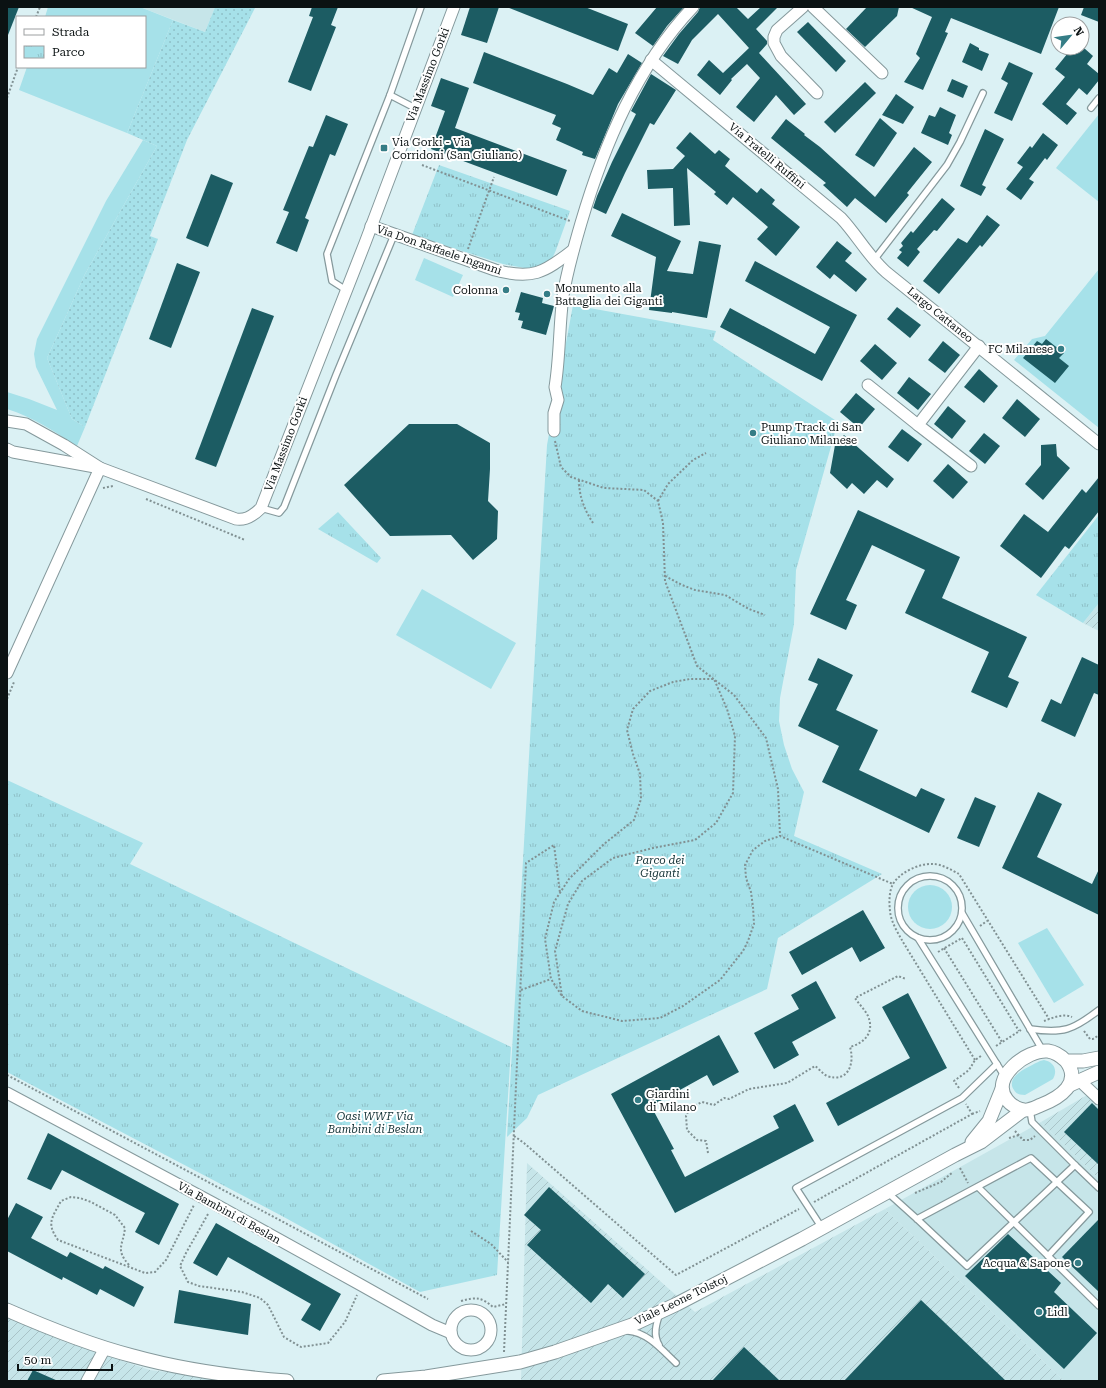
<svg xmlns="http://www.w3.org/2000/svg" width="1106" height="1388" font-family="'Roboto Serif',serif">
<defs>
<pattern id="industrial-furrows" width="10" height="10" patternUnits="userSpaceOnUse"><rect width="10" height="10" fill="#c6e5e9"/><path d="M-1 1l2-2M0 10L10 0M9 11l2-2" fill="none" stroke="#a9c3c7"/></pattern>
<pattern id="park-tufts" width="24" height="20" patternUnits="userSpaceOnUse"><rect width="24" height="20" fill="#a6e1e9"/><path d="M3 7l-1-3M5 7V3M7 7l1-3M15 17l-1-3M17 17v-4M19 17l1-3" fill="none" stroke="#8ec0c7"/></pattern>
<pattern id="garden-dots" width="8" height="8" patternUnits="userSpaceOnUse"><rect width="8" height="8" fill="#a6e1e9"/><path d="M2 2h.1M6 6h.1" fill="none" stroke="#8ec0c7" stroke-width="1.8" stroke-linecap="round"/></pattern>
</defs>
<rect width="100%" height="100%" fill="#dbf1f4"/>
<g fill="#c6e5e9">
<polygon points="140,7 215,7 205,32"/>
<polygon points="1041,1122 1099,1179 1099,1381 1064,1381 885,1209"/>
</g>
<g fill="url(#industrial-furrows)">
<polygon points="1099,603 1099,631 1083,623"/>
<polygon points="1099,1088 1099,1179 1041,1122"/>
<polygon points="527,1163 695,1312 885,1209 1064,1381 521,1381"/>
<polygon points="7,1317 65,1342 150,1370 242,1381 7,1381"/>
</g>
<g fill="#a6e1e9">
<polygon points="48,7 140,7 173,20 127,133 19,90 27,67 145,67 145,17 45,17"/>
<polygon points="1099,114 1099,202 1056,168"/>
<path d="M143,140L157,146L85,274L47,358L72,419L85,427L77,446C55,432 33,417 7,409V392L29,399L57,410L36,367L34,354L37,339L106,201Z"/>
<polygon points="424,258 463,275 453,297 415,280"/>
<polygon points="1099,269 1099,428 1014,360 1032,339 1045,336"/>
<polygon points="422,589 516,643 491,689 396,635"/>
<circle cx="930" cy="907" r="22"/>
<polygon points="1047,928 1084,985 1054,1003 1018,943"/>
<path d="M1044,1060C1054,1062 1058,1070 1053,1079L1025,1095C1020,1095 1016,1094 1014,1090C1004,1076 1031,1066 1040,1061Z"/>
</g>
<g fill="url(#park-tufts)">
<polygon points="439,165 570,211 556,250 552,259 545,265 530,269 503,264 412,235"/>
<polygon points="573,305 716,331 713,340 838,422 796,570 794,624 780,698 779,721 784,745 792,769 804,792 794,836 882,874 778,938 767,989 538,1095 527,1118 507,1137 547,445"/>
<polygon points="338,512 381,558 377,563 318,529"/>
<polygon points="1099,515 1099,603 1083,623 1036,595"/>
<polygon points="7,780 143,843 130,864 511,1047 497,1275 420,1292 282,1216 7,1072"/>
</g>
<polygon fill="url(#garden-dots)" points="215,7 255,8 187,140 150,236 158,239 85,427 72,419 47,358 85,274 157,146 127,133 173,20 205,32"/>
<g fill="#1c5c63">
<polygon points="7,7 19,7 8,35 7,35"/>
<polygon points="312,7 338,7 331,25 336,27 311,91 288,82 313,17 309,16"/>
<polygon points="470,7 499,7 487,43 461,35"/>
<polygon points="507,7 585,7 628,24 618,51"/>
<polygon points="657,7 684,7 667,26 653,46 635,33"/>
<polygon points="700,7 736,7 748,19 761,7 778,7 756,29 767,41 767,44 759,53 806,104 794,115 776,95 754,122 736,107 760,78 747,64 731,79 732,80 720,95 697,75 709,60 723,73 749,48 718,14 692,40 678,64 663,56 679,34 698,12"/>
<polygon points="867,7 899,7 897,16 865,47 846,29"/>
<polygon points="910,7 1059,7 1041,54 951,18 945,32 948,33 923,90 904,82 920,58 916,54 932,17"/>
<polygon points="1084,7 1099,7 1099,22 1081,15"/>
<polygon points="808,22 846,61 836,72 797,32"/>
<polygon points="970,43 979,48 979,50 989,54 982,71 962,62"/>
<polygon points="1072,48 1084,48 1093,56 1087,64 1099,74 1099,80 1087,95 1079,88 1066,104 1077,113 1067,125 1042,104 1065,77 1055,69"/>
<polygon points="484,52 567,84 593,95 609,68 617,73 628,54 642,63 618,104 595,159 582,155 583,152 556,140 561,128 552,124 556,115 473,83"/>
<polygon points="1009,62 1033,73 1012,121 994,113 1008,83 1001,79"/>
<polygon points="651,74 676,90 654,125 650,123 625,173 606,214 593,208 597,196 612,162 636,114 631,111"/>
<polygon points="441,78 469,88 455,128 567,170 557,196 431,149 445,111 431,106"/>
<polygon points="952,79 968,86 963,98 947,91"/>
<polygon points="865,82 876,93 835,133 824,122"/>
<polygon points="896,94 914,107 903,124 882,115"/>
<polygon points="940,107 956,115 949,133 952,135 948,145 921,133 929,115 935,117"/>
<polygon points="326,115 348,124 335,156 330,154 305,218 309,220 297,252 276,243 289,212 283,210 309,146 313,147"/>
<polygon points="880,118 897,133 874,167 855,155"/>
<polygon points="786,119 805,134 804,135 820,147 875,197 914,147 932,162 907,193 909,195 886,223 855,198 847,207 823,185 826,183 771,138"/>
<polygon points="985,129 1004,139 982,185 986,187 981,196 960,186"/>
<polygon points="690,132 715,154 719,150 730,159 725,166 757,193 761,188 775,200 772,204 800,227 776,256 757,239 768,227 733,197 727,205 714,194 716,192 687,168 690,225 674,226 673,188 648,189 647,170 673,169 685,156 676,148"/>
<polygon points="1043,133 1058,145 1047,160 1045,158 1029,179 1034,182 1021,200 1006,189 1023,167 1017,163 1030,146 1032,148"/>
<polygon points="211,174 233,183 208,247 186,238"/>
<polygon points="942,198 955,209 937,231 934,230 917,249 920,252 908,267 897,258 902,252 899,250 903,246 901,243 911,231 913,233"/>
<polygon points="622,213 681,241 667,271 693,274 699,241 721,245 707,318 672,312 672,313 649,310 656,257 611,236"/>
<polygon points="987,215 1000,225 982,247 980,245 939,294 923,281 958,238 967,243"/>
<polygon points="837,241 852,253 845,261 867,279 856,292 834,274 830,279 816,267"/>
<polygon points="755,261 857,315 822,381 720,327 730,308 815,354 830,327 745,281"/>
<polygon points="177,263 200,272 171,348 149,339"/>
<polygon points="521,292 543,298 542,303 554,306 546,335 521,328 523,321 518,320 520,313 515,312"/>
<polygon points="897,307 921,325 910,338 887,319"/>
<polygon points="252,308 274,316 216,467 195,459"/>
<polygon points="1046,339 1064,353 1059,358 1069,366 1055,383 1023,358 1037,341 1042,344"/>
<polygon points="943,341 960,355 945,373 928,360"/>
<polygon points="875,344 897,363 882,380 860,361"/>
<polygon points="979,369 998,386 984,403 964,387"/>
<polygon points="909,377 931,394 918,410 897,393"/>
<polygon points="856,393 875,409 859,428 840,412"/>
<polygon points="1017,399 1040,419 1025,437 1002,418"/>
<polygon points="948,406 966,421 952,439 934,424"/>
<polygon points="409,424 457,424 490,443 490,469 488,501 498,511 497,539 473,560 451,535 390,536 344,485"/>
<polygon points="902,429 922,444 908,462 888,447"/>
<polygon points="984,433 1000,446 985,464 969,451"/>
<polygon points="844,435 894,479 887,488 877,480 864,494 852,483 847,489 830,473 835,445"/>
<polygon points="1056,444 1057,456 1070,468 1043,500 1025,484 1041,465 1041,445"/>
<polygon points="948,464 968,482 953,499 933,481"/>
<polygon points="1099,477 1099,511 1069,549 1065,546 1041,578 1000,546 1024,514 1048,532 1082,489 1086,493"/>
<polygon points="858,510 960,557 942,598 1027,637 1008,677 1019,682 1007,708 971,692 989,652 905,613 925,570 872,545 846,600 857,605 846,630 810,614"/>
<polygon points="1082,657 1099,665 1099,695 1094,693 1075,737 1041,721 1051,699 1061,704"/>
<polygon points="818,658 853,675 836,710 878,730 859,770 916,797 921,788 945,799 929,833 822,782 839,746 798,726 818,684 808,680"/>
<polygon points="1038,792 1062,804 1037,857 1092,884 1099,869 1099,915 1002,868"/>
<polygon points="975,797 996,806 979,847 957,838"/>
<polygon points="863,910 885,948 860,962 852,947 802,975 789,952"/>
<polygon points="816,981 836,1018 792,1042 799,1055 774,1069 754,1033 799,1009 791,995"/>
<polygon points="908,993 947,1068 838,1126 826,1103 910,1058 882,1007"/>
<polygon points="719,1035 739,1072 713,1086 707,1075 651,1106 674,1149 671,1150 685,1177 779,1128 773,1116 795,1104 814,1141 675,1213 611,1094"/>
<polygon points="1092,1103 1099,1110 1099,1165 1064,1132"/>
<polygon points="48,1133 179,1204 159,1245 135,1232 145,1213 62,1170 51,1190 27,1179"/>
<polygon points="549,1187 645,1274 623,1298 608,1284 591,1303 527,1245 541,1230 524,1215"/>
<polygon points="16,1203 43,1217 31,1238 67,1257 70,1252 103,1269 105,1266 144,1287 134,1307 100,1289 97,1295 63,1277 62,1280 7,1251 7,1220"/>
<polygon points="1099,1219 1099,1292 1062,1257"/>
<polygon points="216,1223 341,1294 320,1331 301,1320 311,1304 228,1257 217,1276 193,1263"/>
<polygon points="1008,1234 1061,1283 1054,1292 1097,1333 1064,1369 965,1276"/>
<polygon points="179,1290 251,1304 248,1335 174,1323"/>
<polygon points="921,1300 1006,1381 844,1381"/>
<polygon points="744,1347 780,1381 712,1381"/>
<polygon points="33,1370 58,1381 27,1381"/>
</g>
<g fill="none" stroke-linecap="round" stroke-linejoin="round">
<defs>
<g id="service">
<polyline points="390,95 421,7"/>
<polyline points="1091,108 1099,98"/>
<polyline points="874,260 947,165 960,142 983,93"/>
<polyline points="346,290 332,281 327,254 390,95 415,108"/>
<polyline points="261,508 279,513 284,507 336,375 394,235"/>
<circle cx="930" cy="908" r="32"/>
<polyline points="962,913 1043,1051"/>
<polyline points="918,938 1005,1077"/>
<path d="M1030,1029C1063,1034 1073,1030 1099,1010"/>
<polyline points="1075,1165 1099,1188"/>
<polyline points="978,1187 1099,1306"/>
<polyline points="887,1192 917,1219 967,1266 1075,1165 1032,1122 1030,1110"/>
<polyline points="917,1219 1031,1158 1089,1212 1048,1256"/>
<polyline points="822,1228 796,1188 962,1098 997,1064"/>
<path d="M628,1331C647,1332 662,1350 676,1363"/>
<path d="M659,1345C653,1335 656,1324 660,1313"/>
</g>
<g id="minor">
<polyline points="803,7 777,30 774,37 774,43 781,56 817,93"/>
<polyline points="813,7 882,73"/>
<path d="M651,60L841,218C857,235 868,256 886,272L1099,444"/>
<path d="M371,226L495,270C532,280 544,273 573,250"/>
<polyline points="868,385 918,425"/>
<polyline points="7,421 26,424 64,445 100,468"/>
<path d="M554,431V413L558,400L555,387C560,357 559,326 563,296C567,271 574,247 581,223C604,145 637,66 693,7"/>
<polyline points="7,449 13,452 95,467"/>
<polyline points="971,466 918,425 979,346"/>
<path d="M7,673L100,468L236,519C246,521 254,515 261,508L365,243L454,7"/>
<polyline points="1080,1081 1099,1099"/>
<polyline points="7,1093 213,1203 361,1285 432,1325 451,1333"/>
<circle cx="471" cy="1330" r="20"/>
<polyline points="87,1381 105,1348"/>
</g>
<g id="tertiary">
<path d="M1066,1061C1083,1083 1059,1098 1041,1105C1036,1107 1029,1111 1023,1110C1018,1109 1011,1105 1007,1100C989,1078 1027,1049 1048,1051C1055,1052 1061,1056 1066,1061H1083L1099,1058"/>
<polyline points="1070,1085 1099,1072"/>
<polyline points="972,1142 989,1121 1002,1089"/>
<path d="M7,1310C48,1328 90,1345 133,1356C183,1370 236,1377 287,1381"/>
<polyline points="383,1381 426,1377 520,1362 555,1352 632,1325 677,1304 802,1239 955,1155 981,1142 1023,1110"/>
</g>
</defs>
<use href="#service" stroke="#85999c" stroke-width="8"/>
<use href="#minor" stroke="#85999c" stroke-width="13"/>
<use href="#tertiary" stroke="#85999c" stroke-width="15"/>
<g stroke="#819193" stroke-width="2" stroke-dasharray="2 2" stroke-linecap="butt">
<polyline points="36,17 40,7"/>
<polyline points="7,98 18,67"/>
<polyline points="422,165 570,221"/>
<polyline points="468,249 494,177"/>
<polyline points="555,441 561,467 571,477 604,488 644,490 658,501 663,523 665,581 697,666 734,695 766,738 778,789 780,836"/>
<path d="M579,480C579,496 584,509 593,523"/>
<polyline points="103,488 113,486"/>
<polyline points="146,499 245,540"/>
<polyline points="658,501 668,484 693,460 706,453"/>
<polyline points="665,576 682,585 695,590 725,595 749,609 765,615"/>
<polyline points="7,699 14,682"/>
<polyline points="980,926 987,921"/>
<polyline points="962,938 1019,1031"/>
<polyline points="944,948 1002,1042"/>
<polyline points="938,952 962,938"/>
<polyline points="521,990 551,979"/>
<polyline points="562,996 555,951 568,904 582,881 613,858 653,848 695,840 716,823 733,793 735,736 727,709 714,679 690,679 673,682 650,691 633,709 627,730 633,754 640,774 641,799 634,820 604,844 569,879 554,902 545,939 551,979 562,996 582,1011 622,1021 660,1018 683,1006 720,980 743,951 748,941 754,924 753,907 751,892 746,878 745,865 753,850 765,841 780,836 893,884"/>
<path d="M1044,1021C1052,1018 1064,1013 1072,1017"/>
<polyline points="1084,1031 1090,1039 1093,1039 1099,1035"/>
<polyline points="996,1046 1021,1030"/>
<path d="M975,1060L903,942C898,933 891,922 890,911C889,903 889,891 893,884C900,872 920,863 933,864C941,864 952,870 959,874L1049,1019"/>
<polyline points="7,1075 428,1299"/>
<polyline points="959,1088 954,1081 969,1070 975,1060 981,1056"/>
<polyline points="972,1114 980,1111"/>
<polyline points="1015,1131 1023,1140 1030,1140 1035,1136"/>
<polyline points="514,1136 524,1143 676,1275 799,1209"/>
<polyline points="1009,1138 1019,1135"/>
<path d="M708,1153L706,1141L697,1140L687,1130L686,1116L690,1108L702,1102L714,1105L724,1098L729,1099L749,1089L787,1083L815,1066C819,1069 823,1074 827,1076C848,1083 855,1064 850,1047C864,1043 875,1033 868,1016C865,1010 859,1004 855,998L898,976L906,979"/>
<polyline points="960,1168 968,1183"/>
<polyline points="915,1193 941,1182 953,1172"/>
<polyline points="814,1202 972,1114 966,1104"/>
<polyline points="208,1214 186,1253 180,1266 188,1282 199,1286 242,1292 260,1298 268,1305 284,1337 301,1347 328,1343 345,1322 357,1295"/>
<polyline points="471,1231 491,1244 508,1262"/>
<path d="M129,1265C115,1249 123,1246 125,1228L115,1215L91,1202L80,1198L71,1197L61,1201C52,1218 46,1223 58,1240L145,1273L155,1272L166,1260L194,1205"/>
<path d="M461,1301C476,1297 481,1297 493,1307L506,1304"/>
<polyline points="504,1352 526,863 554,845 560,893"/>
</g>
<use href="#service" stroke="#fff" stroke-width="5.5"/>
<use href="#minor" stroke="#fff" stroke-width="11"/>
<use href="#tertiary" stroke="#fff" stroke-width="13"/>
</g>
<g fill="#357d86" stroke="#fff" stroke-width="1.5">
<rect x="380" y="144" width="8" height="8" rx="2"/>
<circle cx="506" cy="290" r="4"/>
<circle cx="547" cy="294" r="4"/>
<circle cx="1061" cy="349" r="4"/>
<circle cx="753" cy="433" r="4"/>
<circle cx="638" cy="1100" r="4"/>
<circle cx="1078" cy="1263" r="4"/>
<circle cx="1039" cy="1312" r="4"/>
</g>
<g text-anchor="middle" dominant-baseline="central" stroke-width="4" stroke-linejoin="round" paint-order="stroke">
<g font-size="11" fill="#0b1213" stroke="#fff">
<text transform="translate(428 75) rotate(-69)">Via Massimo Gorki</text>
<text transform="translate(767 156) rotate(40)">Via Fratelli Ruffini</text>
<text transform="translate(439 250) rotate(19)">Via Don Raffaele Inganni</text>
<text transform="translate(940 315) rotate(39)">Largo Cattaneo</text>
<text transform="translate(286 444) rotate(-69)">Via Massimo Gorki</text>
<text transform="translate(229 1213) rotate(29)">Via Bambini di Beslan</text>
<text transform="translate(681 1300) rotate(-26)">Viale Leone Tolstoj</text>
</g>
<g font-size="11" fill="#0b1213" stroke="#fff" text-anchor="start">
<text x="392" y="142">Via Gorki - Via<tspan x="392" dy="13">Corridoni (San Giuliano)</tspan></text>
<text x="555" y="288">Monumento alla<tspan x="555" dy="13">Battaglia dei Giganti</tspan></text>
<text x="498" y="290" text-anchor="end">Colonna</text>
<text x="1053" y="349" text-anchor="end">FC Milanese</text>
<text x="761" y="427">Pump Track di San<tspan x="761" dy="13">Giuliano Milanese</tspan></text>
<text x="646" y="1094">Giardini<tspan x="646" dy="13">di Milano</tspan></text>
<text x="1070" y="1263" text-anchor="end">Acqua &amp; Sapone</text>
<text x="1047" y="1312">Lidl</text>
</g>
<g font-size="11" font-style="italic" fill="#123135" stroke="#fff">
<text x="660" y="860">Parco dei<tspan x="660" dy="13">Giganti</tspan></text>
<text x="375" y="1116">Oasi WWF Via<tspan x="375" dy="13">Bambini di Beslan</tspan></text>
</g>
</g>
<rect width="1106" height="1388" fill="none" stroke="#0b1213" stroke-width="16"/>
<rect x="16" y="16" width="130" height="52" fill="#ffffff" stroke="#9da0a1"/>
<rect x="24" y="29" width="20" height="6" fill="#ffffff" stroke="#9da0a1"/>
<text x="52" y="36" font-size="12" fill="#0b1213">Strada</text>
<rect x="24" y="46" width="20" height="12" fill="url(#park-tufts)" stroke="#9da0a1"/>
<text x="52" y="56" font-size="12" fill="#0b1213">Parco</text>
<g transform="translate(1070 36) rotate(61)"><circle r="19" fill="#ffffff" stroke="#9da0a1"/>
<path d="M0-3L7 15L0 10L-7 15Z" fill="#357d86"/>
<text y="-6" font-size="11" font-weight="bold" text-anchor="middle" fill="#0b1213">N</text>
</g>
<path d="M18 1364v6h94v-6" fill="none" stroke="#0b1213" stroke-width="2"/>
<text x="24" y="1364" font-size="12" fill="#0b1213" stroke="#ffffff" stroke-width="3" paint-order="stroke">50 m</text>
</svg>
